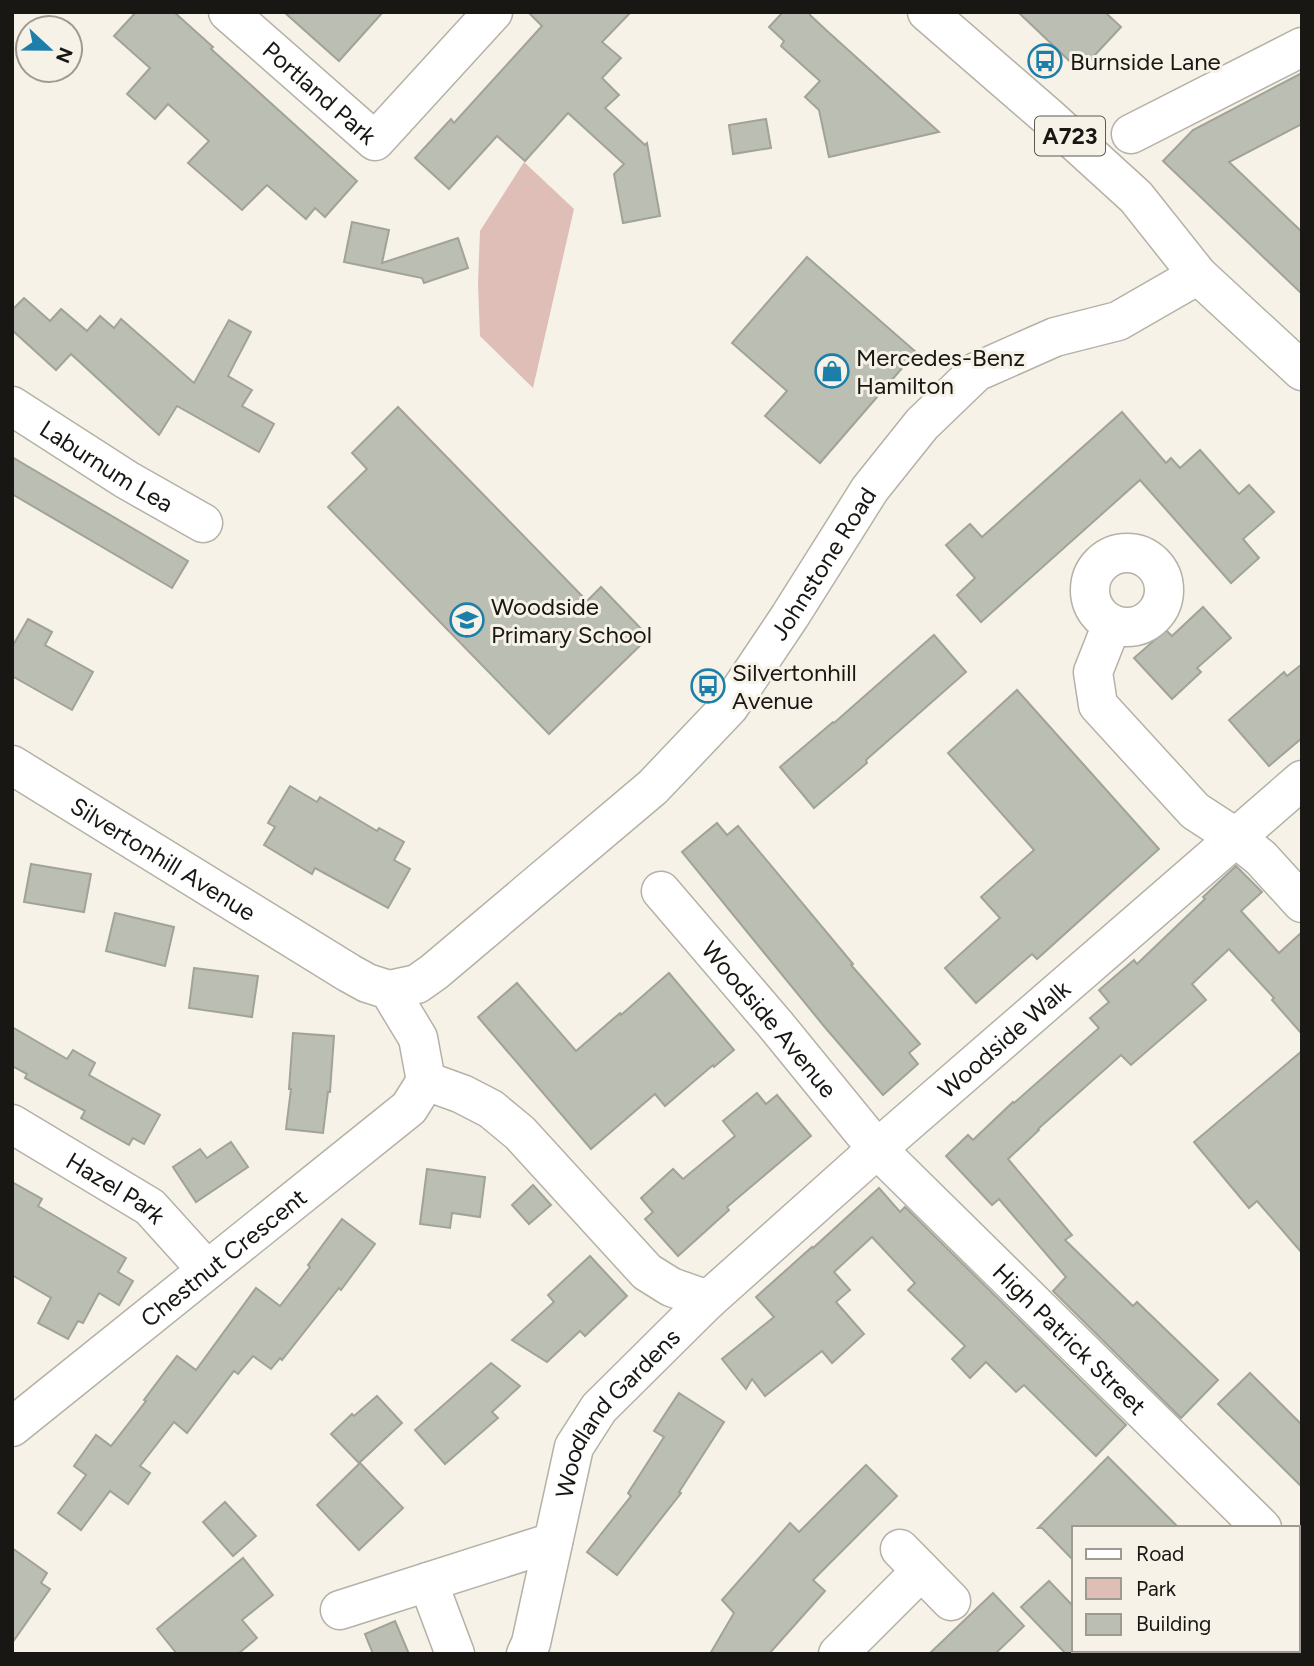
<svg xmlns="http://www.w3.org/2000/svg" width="1314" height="1666" font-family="Figtree,sans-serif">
<rect width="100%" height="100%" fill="#f6f2e7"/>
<polygon fill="#e0beb8" points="524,162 574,209 533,388 480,336 478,284 480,231"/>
<g fill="#bbbeb2" stroke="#a1a398" stroke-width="2">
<polygon points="136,12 174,12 213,47 211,49 357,181 325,217 315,208 306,219 267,185 242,210 188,163 209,141 168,104 155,119 127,94 150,68 114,36"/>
<polygon points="284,12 383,12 339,61"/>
<polygon points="528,12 631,12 602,42 621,58 602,78 619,95 605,108 645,145 647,143 660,216 623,223 614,174 624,164 568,113 525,161 497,136 449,189 415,158 451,119 454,123 542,26"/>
<polygon points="783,12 810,12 810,15 826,30 939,132 829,157 819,110 805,97 820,81 781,46 784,41 769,27"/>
<polygon points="1018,12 1105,12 1121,27 1080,71"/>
<polygon points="1302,73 1302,124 1229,162 1302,232 1302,294 1163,161 1193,130"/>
<polygon points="766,119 771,148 733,154 729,125"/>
<polygon points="352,222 389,230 382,263 458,238 468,268 424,283 422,278 344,262"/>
<polygon points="807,257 916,352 820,463 765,416 787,391 732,343"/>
<polygon points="24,298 50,321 61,309 87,331 100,316 114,328 121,319 194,383 229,320 251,332 228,376 252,390 242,406 274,424 259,452 177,406 159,435 71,354 56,370 12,330 12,310"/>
<polygon points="398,407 587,601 601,587 649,637 549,734 328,507 367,469 352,453"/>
<polygon points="1122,412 1166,463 1171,458 1180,468 1200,450 1239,494 1249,485 1274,512 1243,539 1259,558 1231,583 1140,480 981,622 957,595 975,578 946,545 970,524 982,537"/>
<polygon points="12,457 188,561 172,588 12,494"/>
<polygon points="1203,607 1231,638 1197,668 1201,672 1172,699 1134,658 1166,630 1172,636"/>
<polygon points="28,619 52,632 45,645 93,672 72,710 12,676 12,647"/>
<polygon points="934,635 966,672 866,760 867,763 814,808 780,767 833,722 834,723"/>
<polygon points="1302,664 1302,738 1269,766 1229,720 1284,672 1287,676"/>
<polygon points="1017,690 1159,849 1037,959 1032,954 976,1003 945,968 1000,918 981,897 1034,850 948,753"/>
<polygon points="290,786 317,802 320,797 377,831 379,828 404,842 394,860 410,869 388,908 315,868 312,874 264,845 275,827 268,823"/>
<polygon points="717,823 727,835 738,826 853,964 851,965 920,1044 909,1053 918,1064 883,1095 823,1025 682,852"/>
<polygon points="31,864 91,874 84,912 24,902"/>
<polygon points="1236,866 1262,892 1241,911 1279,953 1302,932 1302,1034 1272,1000 1274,998 1229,949 1192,984 1206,1000 1131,1065 1121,1055 1038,1129 1039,1130 1008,1159 1072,1235 1065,1240 1133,1306 1137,1302 1218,1380 1181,1418 1053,1291 1066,1277 999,1199 992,1205 946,1156 968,1135 973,1140 1013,1102 1014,1103 1099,1028 1090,1018 1109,1002 1099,990 1134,960 1137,964 1205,899 1203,897"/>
<polygon points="115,913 174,927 165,966 106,951"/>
<polygon points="194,968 258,976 252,1017 189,1008"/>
<polygon points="669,973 734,1050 714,1067 713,1065 665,1106 655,1094 591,1149 478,1017 517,983 576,1051 620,1013 621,1015"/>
<polygon points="12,1027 67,1059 73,1050 95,1063 89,1075 160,1115 144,1144 133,1138 129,1145 81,1118 85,1111 25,1078 27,1074 12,1066"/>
<polygon points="293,1033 334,1036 330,1092 328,1092 323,1133 286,1129 291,1089 289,1089"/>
<polygon points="1302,1051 1302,1253 1257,1201 1249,1208 1194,1142"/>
<polygon points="757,1093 766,1104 777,1095 811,1136 727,1207 729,1210 678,1256 645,1219 653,1212 641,1198 673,1169 683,1179 735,1136 723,1121"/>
<polygon points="231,1142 248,1167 196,1202 173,1167 200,1149 207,1158"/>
<polygon points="427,1169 485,1177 480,1217 452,1213 450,1228 420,1224"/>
<polygon points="12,1182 42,1199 38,1206 126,1258 118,1272 133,1281 119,1305 99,1293 83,1323 78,1321 68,1339 38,1323 51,1298 12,1275"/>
<polygon points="533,1185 551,1205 529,1224 512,1205"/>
<polygon points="879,1188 900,1212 905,1207 1126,1425 1096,1456 1024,1385 1016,1392 986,1362 970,1378 952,1359 965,1346 908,1290 915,1283 872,1237 834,1272 850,1290 836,1302 864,1334 832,1363 822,1351 765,1396 752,1379 746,1389 722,1359 774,1317 756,1297 812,1247 813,1248"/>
<polygon points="342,1219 375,1244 341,1290 339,1288 282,1360 280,1358 271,1369 253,1356 238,1374 234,1371 187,1433 174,1422 140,1466 150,1473 128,1504 110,1491 81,1530 58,1513 86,1475 74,1466 96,1435 111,1446 146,1401 144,1400 177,1356 196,1370 256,1288 280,1306 310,1267 308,1265"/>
<polygon points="590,1256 627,1296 585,1336 580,1331 547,1362 512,1340 554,1302 548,1295"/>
<polygon points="491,1363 520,1386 492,1412 498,1418 445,1464 415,1430"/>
<polygon points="1250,1373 1302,1425 1302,1487 1218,1404"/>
<polygon points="679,1393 724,1422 679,1492 681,1493 617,1575 587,1552 631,1496 628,1493 664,1437 654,1431"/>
<polygon points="377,1396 402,1423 359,1463 331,1434 352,1414 354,1416"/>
<polygon points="1108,1457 1179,1528 1074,1528 1074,1561 1042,1528 1038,1528"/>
<polygon points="360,1463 403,1508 359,1550 317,1505"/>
<polygon points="866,1465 897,1496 813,1580 825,1591 769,1654 710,1654 734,1613 722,1600 790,1523 799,1532"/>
<polygon points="225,1502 256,1536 233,1556 203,1522"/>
<polygon points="12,1548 47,1573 41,1583 50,1589 12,1643"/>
<polygon points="243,1558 273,1595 242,1620 257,1638 238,1654 177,1654 157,1629"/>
<polygon points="1049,1581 1074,1607 1074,1654 1066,1654 1021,1607"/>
<polygon points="993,1593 1024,1626 995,1654 929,1654"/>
<polygon points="395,1621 409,1654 373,1654 365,1634"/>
</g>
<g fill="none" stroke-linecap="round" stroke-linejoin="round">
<defs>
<g id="minor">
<path id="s1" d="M228,12L375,141L493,12"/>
<polyline points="1131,134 1302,47"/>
<path id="s2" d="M12,406L127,480L203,523"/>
<circle cx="1127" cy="590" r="37"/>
<polyline points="1112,624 1093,672 1098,705 1195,811 1235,837 1261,858 1302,903"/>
<path id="s3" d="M12,765L349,973L367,983L389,990L418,1038L426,1081"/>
<path id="s4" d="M661,891L775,1024L877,1149L1262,1528"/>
<path id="s5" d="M389,990L417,984L434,972L653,787L729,707L790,616L870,489L922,424L976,372L1055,337L1118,321L1198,275"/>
<polyline points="426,1081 462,1094 491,1109 520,1133 647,1272 671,1287 708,1300"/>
<path id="s6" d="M12,1124L150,1207L207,1270"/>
<path id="s7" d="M12,1427L409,1108L426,1081"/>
<polyline points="900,1549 951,1601"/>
<polyline points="1298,1563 1302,1566"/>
<polyline points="428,1582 455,1654"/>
<polyline points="340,1610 553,1542"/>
<path id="s8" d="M526,1654L531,1643L574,1447L599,1408L708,1300L877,1149L1302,780"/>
<polyline points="838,1654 921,1571"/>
</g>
<polyline id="major" points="927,12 1047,116 1136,197 1198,275 1302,371"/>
</defs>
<use href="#minor" stroke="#b5b1a6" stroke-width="41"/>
<use href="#major" stroke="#b5b1a6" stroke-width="41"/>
<use href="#minor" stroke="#fff" stroke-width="38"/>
<use href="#major" stroke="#fff" stroke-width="38"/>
</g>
<defs>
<symbol id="bus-ring" viewBox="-11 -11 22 22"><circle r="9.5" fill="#f6f2e7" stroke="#1c7faa" stroke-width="1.5"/><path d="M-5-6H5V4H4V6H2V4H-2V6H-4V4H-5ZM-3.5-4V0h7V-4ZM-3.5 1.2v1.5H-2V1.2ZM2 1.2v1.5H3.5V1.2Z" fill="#1c7faa"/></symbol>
<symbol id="shop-ring" viewBox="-11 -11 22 22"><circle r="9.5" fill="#f6f2e7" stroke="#1c7faa" stroke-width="1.5"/><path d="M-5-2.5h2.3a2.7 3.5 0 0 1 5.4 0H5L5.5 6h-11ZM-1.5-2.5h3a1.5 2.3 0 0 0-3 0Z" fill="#1c7faa"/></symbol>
<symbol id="school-ring" viewBox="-11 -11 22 22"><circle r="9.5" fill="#f6f2e7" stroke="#1c7faa" stroke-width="1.5"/><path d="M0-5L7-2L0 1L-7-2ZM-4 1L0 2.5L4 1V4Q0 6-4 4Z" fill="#1c7faa"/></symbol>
</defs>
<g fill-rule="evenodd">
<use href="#bus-ring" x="1026" y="42" width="38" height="38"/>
<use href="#shop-ring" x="813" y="352" width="38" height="38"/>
<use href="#school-ring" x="448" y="601" width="38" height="38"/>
<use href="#bus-ring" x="689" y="667" width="38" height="38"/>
</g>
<g text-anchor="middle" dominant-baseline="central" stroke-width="6" stroke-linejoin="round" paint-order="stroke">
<rect fill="#f6f2e7" stroke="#5b5953" stroke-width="2" x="1035" y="116.5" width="70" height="39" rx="5"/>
<g font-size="23" font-weight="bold" fill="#191713">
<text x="1070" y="136">A723</text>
</g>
<g font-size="24" fill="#191713" stroke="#f6f2e7" text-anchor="start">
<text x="1070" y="61">Burnside Lane</text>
<text x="856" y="357">Mercedes-Benz<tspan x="856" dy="28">Hamilton</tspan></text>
<text x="491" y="606">Woodside<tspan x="491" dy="28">Primary School</tspan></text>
<text x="732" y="672">Silvertonhill<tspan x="732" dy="28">Avenue</tspan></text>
</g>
<g font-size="24" fill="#191713" stroke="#f6f2e7">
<text stroke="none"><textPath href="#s1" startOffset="122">Portland Park</textPath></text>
<text stroke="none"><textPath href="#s2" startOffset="112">Laburnum Lea</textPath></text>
<text stroke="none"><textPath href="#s5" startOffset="618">Johnstone Road</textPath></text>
<text stroke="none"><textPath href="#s3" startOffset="178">Silvertonhill Avenue</textPath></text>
<text stroke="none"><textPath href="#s4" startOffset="168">Woodside Avenue</textPath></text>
<text stroke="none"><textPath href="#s8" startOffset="807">Woodside Walk</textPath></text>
<text stroke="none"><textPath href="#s6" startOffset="122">Hazel Park</textPath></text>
<text stroke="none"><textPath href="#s7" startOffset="271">Chestnut Crescent</textPath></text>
<text stroke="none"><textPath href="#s4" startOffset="607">High Patrick Street</textPath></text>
<text stroke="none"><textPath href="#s8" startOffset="264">Woodland Gardens</textPath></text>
</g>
</g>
<rect width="1314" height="1666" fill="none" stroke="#191713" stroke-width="28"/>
<rect x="1072" y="1526" width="228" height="126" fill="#f6f2e7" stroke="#9e9a92" stroke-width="2"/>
<rect x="1086" y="1549" width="35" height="10" fill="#ffffff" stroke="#9e9a92" stroke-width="2"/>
<text x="1136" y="1561" font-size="21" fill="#191713">Road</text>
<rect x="1086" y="1578" width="35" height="21" fill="#e0beb8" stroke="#9e9a92" stroke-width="2"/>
<text x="1136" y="1596" font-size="21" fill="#191713">Park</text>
<rect x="1086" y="1614" width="35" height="21" fill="#bbbeb2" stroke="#9e9a92" stroke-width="2"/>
<text x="1136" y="1631" font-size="21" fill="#191713">Building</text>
<g transform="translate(49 49) rotate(112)"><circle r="33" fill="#f6f2e7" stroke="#9e9a92" stroke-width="2"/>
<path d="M0-5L12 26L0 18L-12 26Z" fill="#1c7faa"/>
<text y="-10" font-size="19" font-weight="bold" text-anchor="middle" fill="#191713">N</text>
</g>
</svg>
